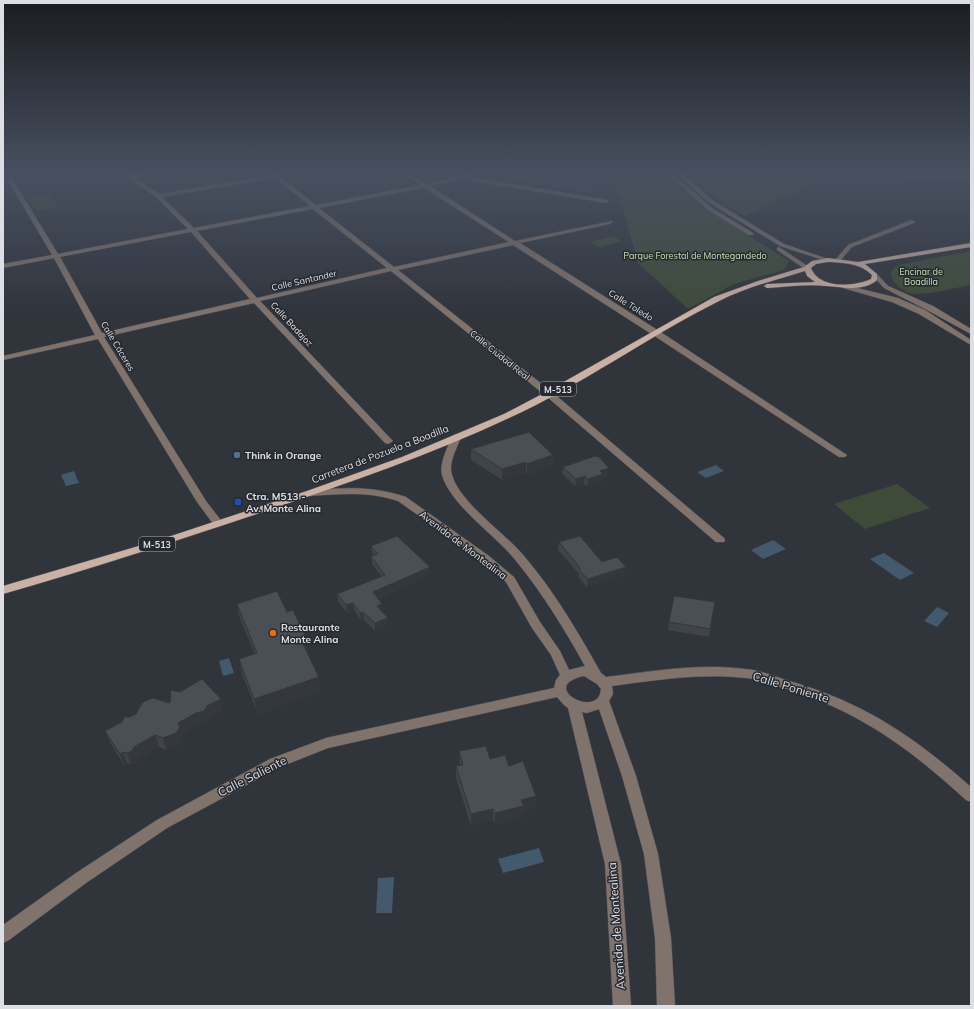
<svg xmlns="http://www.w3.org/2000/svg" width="974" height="1009" font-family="Mulish,sans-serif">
<rect width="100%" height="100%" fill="#30343b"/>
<g fill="#3f4b39">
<polygon points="415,175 439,175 452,177 427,183"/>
<polygon points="609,175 668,175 705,208 789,261 784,270 734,284 688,309 638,263 624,212"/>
<path d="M689,175H833L745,216C724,204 706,191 689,175Z"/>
<polygon points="855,175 971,175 971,182"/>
<polygon points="49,194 58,207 36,211 27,198"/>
<polygon points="613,236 622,241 599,247 590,242"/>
<path d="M971,251V285C953,288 933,294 915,294C907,295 893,284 891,276C890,268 897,266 903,264Z"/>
<polygon points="897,484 930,508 865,529 834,504"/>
</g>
<g fill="#43596c">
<polygon points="716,465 724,471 706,478 697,472"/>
<polygon points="74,471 79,483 66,486 61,475"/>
<polygon points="773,540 786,549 763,559 751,550"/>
<polygon points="884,553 914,573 900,580 870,559"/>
<polygon points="937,607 949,613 937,627 924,621"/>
<polygon points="229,658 234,673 223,676 219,661"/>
<polygon points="539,848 544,862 503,873 498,859"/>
<polygon points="394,877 392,913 376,913 378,878"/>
</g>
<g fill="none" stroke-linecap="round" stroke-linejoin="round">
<defs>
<g id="minor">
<path d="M5,175H10L58,254L188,229L156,197L124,175H146V176L134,178L159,194L275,175H284L280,177L316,205L420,185L406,175H411L426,184L463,175H469L468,177L608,200L609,201L606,203L461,179L430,186L515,241L612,221L613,222L610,224L520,243L659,331L847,455L845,457H839L653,335L513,245L398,270L552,392L724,538L725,540L724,542H716L546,396L391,271L260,301L391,439L393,441L388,444L385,443L254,303L104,337L206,501L223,523L218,526L214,525L197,502L98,339L3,360V356L95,335L54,258L3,268V264L52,255ZM275,178L310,206L194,228L162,197ZM424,188L509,242L394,267L319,208ZM313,209L387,268L257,298L197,231ZM191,232L250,299L102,333L60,257Z"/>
<polygon points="669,175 674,175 712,208 753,233 753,235 749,235 708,210"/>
<polygon points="679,175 685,175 712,200 784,244 831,260 826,261 780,246 708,202"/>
<polygon points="912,220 915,222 914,223 852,247 840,261 835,260 848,245"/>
<polygon points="779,247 809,267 809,269 805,269 777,250 777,248"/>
<polygon points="875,273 877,274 888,286 933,306 971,329 971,334 927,310 884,288 872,275"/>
<polygon points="845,285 898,298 925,310 971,340 971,345 919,314 892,302 843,288 842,287"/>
<path d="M456,434L461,437C457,448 448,463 452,475C460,503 505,533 524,556C554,591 578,632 601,673L606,677C652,671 699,663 745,669C760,670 773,676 786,680C863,702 912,735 971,787V802L966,800C909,748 859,711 784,688C771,685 759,679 746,678C701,673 656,680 612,686L613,694L609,701L636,776L658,854L671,938L675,1006H657L655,938L644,854L622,776L599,709L587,713L582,712L621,864L631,1006H613L605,864L568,708L564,705L557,697L328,748L280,767L167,828L86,883L9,940L3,943V925L76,873L157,820L270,759L326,738L554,688L556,680L560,675L551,655L532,628L506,582L481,560L398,501C369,491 340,494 310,496L307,495L305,493L307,491C314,489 321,489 328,489C355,487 380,488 406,497L489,556L514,577L540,622L560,651L569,670L585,666C565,630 543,594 517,562C497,536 451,506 442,475C439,463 448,448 451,437ZM584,676L597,684L601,689C599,721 536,686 584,676Z"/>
</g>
<path id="major" d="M971,243V247L865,264L877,274V280C864,292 842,287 826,286C807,284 786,287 767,288L764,286L767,284L815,282L807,276L805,271C776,280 746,287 719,301C647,337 582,385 509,418C428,456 342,485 257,514C173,542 88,570 3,594V586L159,540L307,491L402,457L504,414L546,392L714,297L758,281L804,267L812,261L828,258L858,262ZM828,262C844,263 860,263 872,275L871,279C854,287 819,289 811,268L816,264Z"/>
</defs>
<use href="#minor" stroke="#4f5359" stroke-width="1"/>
<use href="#major" stroke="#4f5359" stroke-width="1"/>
<use href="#minor" fill="#80736c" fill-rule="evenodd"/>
<use href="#major" fill="#cbb1a4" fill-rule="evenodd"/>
</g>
<g fill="#404349">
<polygon points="492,175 608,175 607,182 590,193"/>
<polygon points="471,449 553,465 527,475 526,473 502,480 471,460"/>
<polygon points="563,467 608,476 603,477 603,481 587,486 584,484 575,486 562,474"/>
<polygon points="559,542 602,562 625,575 587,587 578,577 579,574 558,550"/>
<polygon points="371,546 430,567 430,575 378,598 383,612 382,612 388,618 388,625 375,631 364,620 361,621 354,610 347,613 338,601 337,594 381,576 372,564 371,556 374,555 372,553"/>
<polygon points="715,602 709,637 668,630 669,622"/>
<polygon points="237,604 287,612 306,637 308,652 307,652 321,692 258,714 242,674 239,659 255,654 240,619"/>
<polygon points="170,703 223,711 210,718 207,723 200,724 182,735 183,739 179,745 166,750 159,747 138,759 136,763 131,765 127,763 124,766 110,742 105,731 136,714"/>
<polygon points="459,751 490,759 509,766 536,796 535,808 523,811 523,817 495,824 493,820 471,826 456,778 456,766 460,765"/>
</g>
<g fill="#34373c">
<polygon points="608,175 607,182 590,193 591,187"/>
<polygon points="553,455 553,465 527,475 527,464"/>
<polygon points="526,462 526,473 502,480 502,469"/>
<polygon points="609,468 608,476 603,477 603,481 587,486 588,479 600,471"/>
<polygon points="585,476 584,484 575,486 576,479"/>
<polygon points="430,567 430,575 374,599 373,592"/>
<polygon points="626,567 625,575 587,587 588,579"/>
<polygon points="353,603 354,610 347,613 346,605"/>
<polygon points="382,604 383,612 378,614 377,606"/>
<polygon points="363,612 364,620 361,621 360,613"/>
<polygon points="388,618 388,625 375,631 375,623"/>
<polygon points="306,637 308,652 302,654 300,638"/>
<polygon points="319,677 321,692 258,714 254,699"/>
<polygon points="221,699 223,711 210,718 207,723 200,724 182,735 183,739 179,745 166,750 163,738 178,723 207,706"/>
<polygon points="155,735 159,747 138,759 136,763 131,765 127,753 134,747"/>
<polygon points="123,752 127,763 124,766 120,754"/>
<polygon points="536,796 535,808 523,811 523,817 495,824 495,813 521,800"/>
<polygon points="493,809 493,820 471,826 471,814"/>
</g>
<g fill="#4a4e55" stroke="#34373c">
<polygon points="524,175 608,175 608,176 591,187"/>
<polygon points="529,432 553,455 527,464 526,462 502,469 471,449"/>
<polygon points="595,456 599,457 609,468 600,471 603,474 588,479 585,476 576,479 563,467"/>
<polygon points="397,536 430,567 373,592 382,604 377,606 388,618 375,623 363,612 360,613 353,603 346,605 337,594 385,575 371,556 378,554 371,546"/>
<polygon points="580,536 602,562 617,557 626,567 588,579 579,570 581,569 559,542"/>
<polygon points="277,591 287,612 293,610 306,637 300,638 319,677 254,699 239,659 257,653 237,604"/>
<polygon points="674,596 715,602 710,629 669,622"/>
<polygon points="202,679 221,699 207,706 204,711 196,713 178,723 180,727 176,733 163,738 155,735 134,747 132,751 127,753 123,752 120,754 105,731 122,722 124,717 130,717 136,714 142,703 145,701 153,698 170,703 171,690 180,692"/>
<polygon points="486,746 490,759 505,755 509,766 523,761 536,796 521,800 524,806 495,813 493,809 471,814 456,766 463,765 459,751"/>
</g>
<linearGradient id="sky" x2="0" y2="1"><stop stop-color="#1a1d20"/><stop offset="0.55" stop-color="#485060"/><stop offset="1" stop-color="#485060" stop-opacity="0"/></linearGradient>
<rect width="974" height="316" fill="url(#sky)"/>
<circle fill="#5c6f8a" stroke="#262a30" stroke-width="1.5" cx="237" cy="455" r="4"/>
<rect fill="#1a4fb4" stroke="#262a30" stroke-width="1.5" x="234" y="498" width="8" height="8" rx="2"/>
<circle fill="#e8710a" stroke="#262a30" stroke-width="1.5" cx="273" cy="633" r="4"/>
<g text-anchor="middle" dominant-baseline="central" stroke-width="3" stroke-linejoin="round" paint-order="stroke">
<g font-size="9" fill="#c3e2b2" stroke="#262a30">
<text x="695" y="255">Parque Forestal de Montegandedo</text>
<text x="921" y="271">Encinar de<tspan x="921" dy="10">Boadilla</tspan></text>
</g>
<g font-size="9" fill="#dddfe4" stroke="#262a30">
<text transform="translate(304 280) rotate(-13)">Calle Santander</text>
<text transform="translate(631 305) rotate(32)">Calle Toledo</text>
<text transform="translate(292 324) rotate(47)">Calle Badajoz</text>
<text transform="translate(118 346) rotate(59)">Calle Cáceres</text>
<text transform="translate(500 355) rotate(39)">Calle Ciudad Real</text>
</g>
<g fill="#262a30" stroke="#a6a9ae" stroke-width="1">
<rect x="540" y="382" width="36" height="14" rx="3"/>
<rect x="139" y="537" width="36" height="14" rx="3"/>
</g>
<g font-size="9" font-weight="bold" fill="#dddfe4">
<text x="558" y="389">M-513</text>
<text x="157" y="544">M-513</text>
</g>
<g font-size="10" fill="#dddfe4" stroke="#262a30">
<text transform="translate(380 454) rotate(-21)">Carretera de Pozuelo a Boadilla</text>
<text transform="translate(463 545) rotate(37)">Avenida de Montealina</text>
</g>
<g font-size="10" font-weight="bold" fill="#dddfe4" stroke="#262a30" text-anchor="start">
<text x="245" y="455">Think in Orange</text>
<text x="246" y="496">Ctra. M513 -<tspan x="246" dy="12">Av. Monte Alina</tspan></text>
<text x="281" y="627">Restaurante<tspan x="281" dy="12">Monte Alina</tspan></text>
</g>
<g font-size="12" fill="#dddfe4" stroke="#262a30">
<text transform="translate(791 687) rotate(17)">Calle Poniente</text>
<text transform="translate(252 776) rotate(-27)">Calle Saliente</text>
<text transform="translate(616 926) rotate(-94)">Avenida de Montealina</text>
</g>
</g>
<rect width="974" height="1009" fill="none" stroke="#dddfe4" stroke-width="8"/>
</svg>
